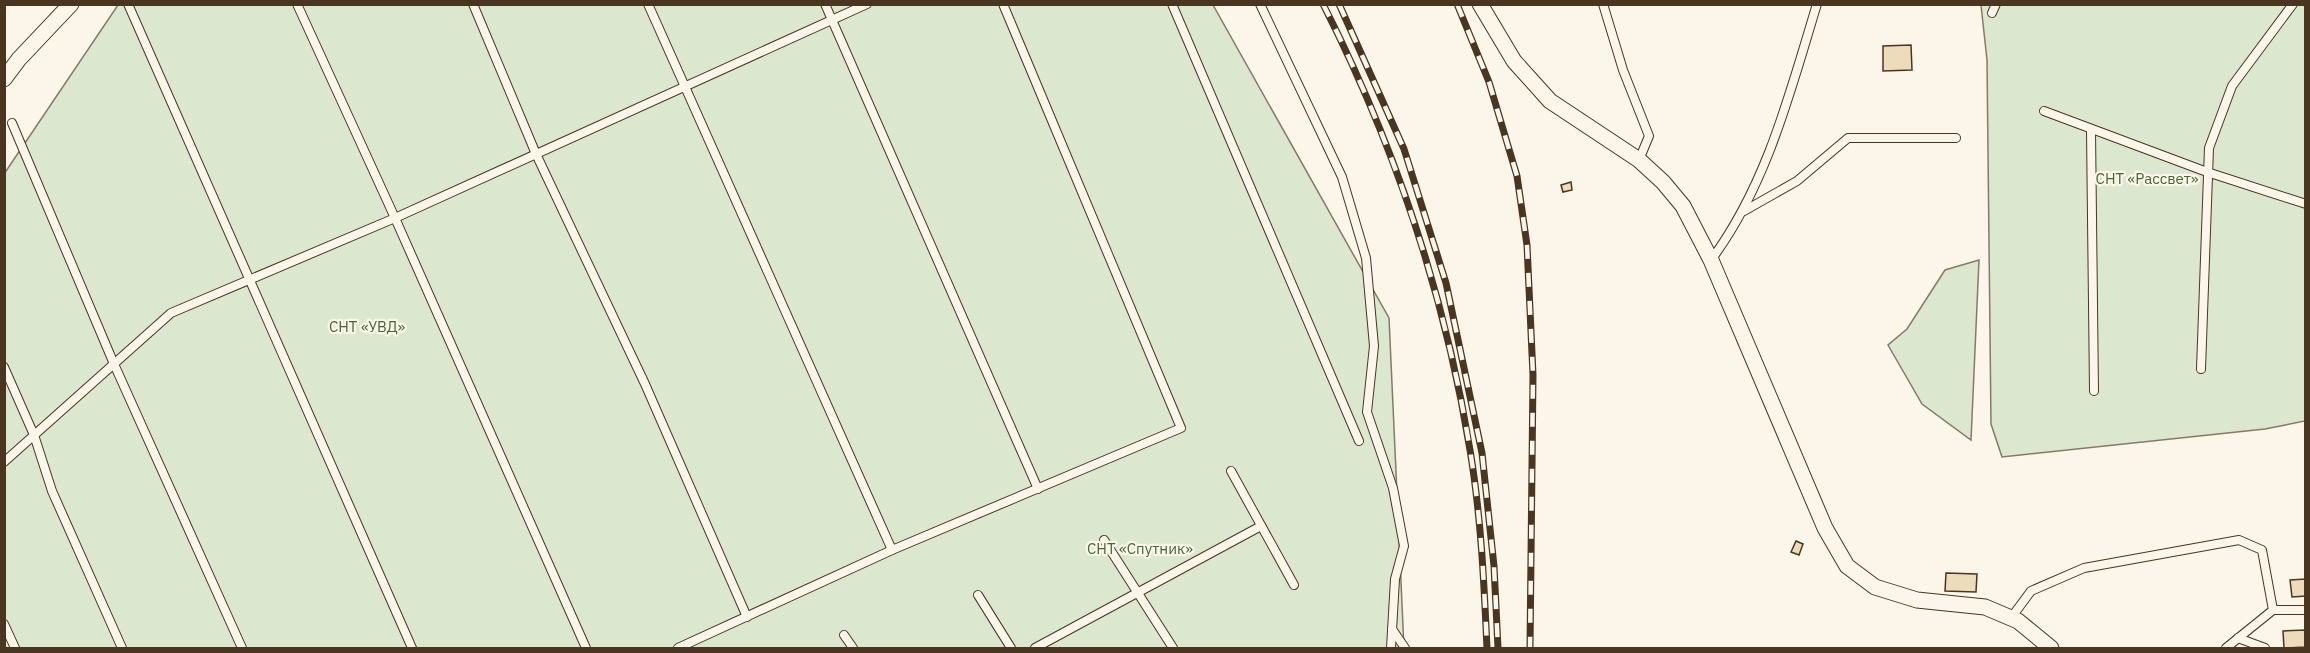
<svg xmlns="http://www.w3.org/2000/svg" width="2310" height="653" font-family="'IBM Plex Sans',sans-serif">
<rect width="100%" height="100%" fill="#fbf6e9"/>
<g fill="#dce7d0" stroke="#887966" stroke-width="1.5">
<polygon points="118,5 1213,5 1389,318 1404,648 5,648 4,174"/>
<polygon points="1981,5 2305,5 2305,421 2265,429 2002,457 1991,424 1987,60"/>
<polygon points="1979,260 1971,440 1922,404 1888,345 1907,329 1945,270"/>
</g>
<g fill="#ecdcbc" stroke="#4a3520" stroke-width="1.5">
<polygon points="1911,45 1912,70 1883,71 1883,46"/>
<polygon points="1571,182 1572,190 1563,192 1561,185"/>
<polygon points="1796,541 1803,544 1799,555 1791,552"/>
<polygon points="1946,573 1977,574 1976,592 1945,591"/>
<polygon points="2306,579 2306,596 2292,597 2290,580"/>
<polygon points="2306,630 2306,647 2284,648 2283,631"/>
</g>
<g fill="none" stroke-linecap="round" stroke-linejoin="round">
<defs>
<g id="lane">
<polyline points="128,4 412,648"/>
<polyline points="297,4 395,218 586,648"/>
<polyline points="473,4 536,154 645,384 747,617"/>
<polyline points="648,4 892,550"/>
<polyline points="825,4 1038,489"/>
<polyline points="1172,4 1359,441"/>
<polyline points="1260,4 1342,177 1366,258 1374,346 1367,412 1393,488 1404,546 1395,579 1391,648"/>
<polyline points="1603,4 1623,70 1649,136 1639,160"/>
<polyline points="1992,13 1996,4"/>
<polyline points="2044,111 2207,172 2306,204"/>
<polyline points="12,123 114,364 242,648"/>
<polyline points="2091,130 2094,391"/>
<polyline points="1744,211 1797,181 1848,138 1956,138"/>
<path d="M1711,260C1767,185 1790,92 1817,4"/>
<polyline points="4,367 34,435 52,491 122,648"/>
<polyline points="2201,369 2209,148 2232,86 2293,4"/>
<polyline points="4,462 171,313 395,218 867,4"/>
<polyline points="1231,471 1294,585"/>
<polyline points="1104,540 1173,648"/>
<polyline points="978,595 1011,648"/>
<polyline points="2273,610 2306,610"/>
<polyline points="2011,618 2031,591 2084,568 2239,540 2262,550 2273,610 2226,648"/>
<polyline points="4,624 15,648"/>
<polyline points="1392,629 1405,648"/>
<polyline points="844,635 853,648"/>
<polyline points="2238,638 2265,648"/>
<polyline points="678,648 892,550 1181,428 1003,4"/>
<polyline points="1035,648 1261,526"/>
</g>
<g id="street">
<polyline points="1480,4 1514,61 1550,101 1639,160 1663,182 1683,206 1711,260 1825,528 1847,566 1875,587 1917,600 1985,607 2018,621 2051,648"/>
<polyline points="4,79 19,59 71,4"/>
</g>
</defs>
<use href="#lane" stroke="#4a3520" stroke-width="10"/>
<use href="#street" stroke="#4a3520" stroke-width="17"/>
<use href="#lane" stroke="#fbf6e9" stroke-width="8"/>
<use href="#street" stroke="#fbf6e9" stroke-width="15"/>
<defs>
<g id="rail">
<path d="M1323,4C1394,144 1445,295 1470,450C1481,516 1484,582 1487,648"/>
<polyline points="1339,4 1404,149 1446,283 1482,453 1494,566 1498,648"/>
<polyline points="1457,4 1489,82 1517,176 1527,245 1533,375 1530,648"/>
</g>
</defs>
<use href="#rail" stroke="#4a3520" stroke-width="7"/>
<use href="#rail" stroke="#fbf6e9" stroke-width="4.5" stroke-dasharray="14" stroke-linecap="butt"/>
</g>
<g text-anchor="middle" dominant-baseline="central" stroke-width="4.5" stroke-linejoin="round" paint-order="stroke">
<g font-size="15" fill="#436837" stroke="#fbf6e9">
<text x="2147" y="178">СНТ «Рассвет»</text>
<text x="367" y="326">СНТ «УВД»</text>
<text x="1140" y="548">СНТ «Спутник»</text>
</g>
</g>
<rect width="2310" height="653" fill="none" stroke="#4a3520" stroke-width="12"/>
</svg>
